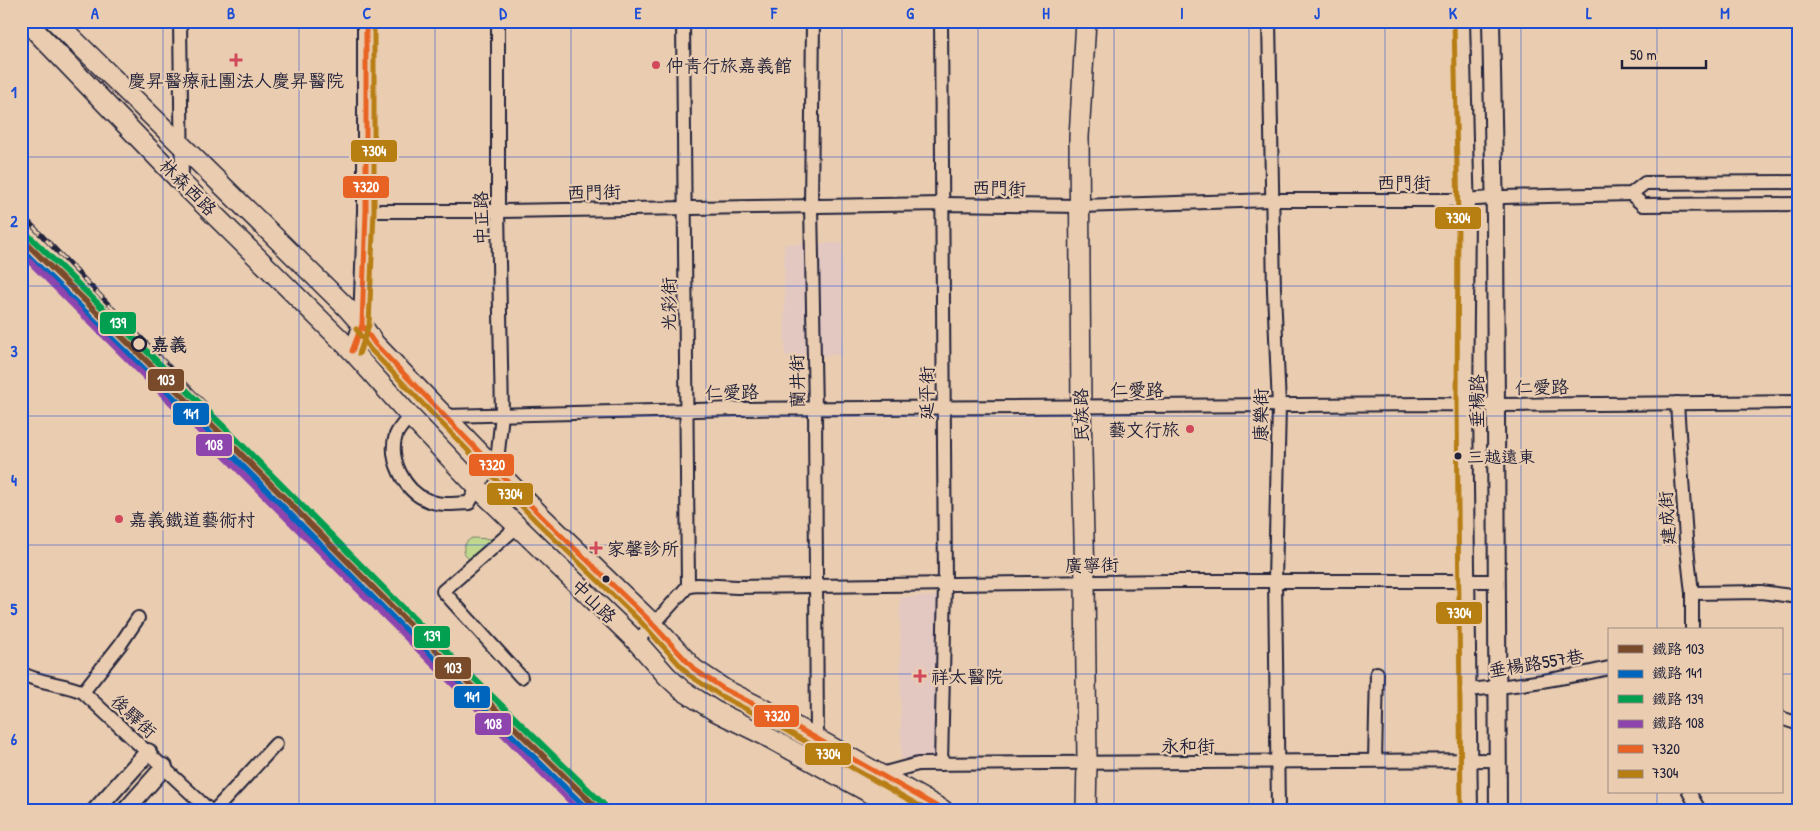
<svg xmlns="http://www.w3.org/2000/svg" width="1820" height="831" font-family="'Patrick Hand','LXGW WenKai TC',sans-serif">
<rect width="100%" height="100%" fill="#eacdb0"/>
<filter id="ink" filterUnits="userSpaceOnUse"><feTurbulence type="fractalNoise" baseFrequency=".02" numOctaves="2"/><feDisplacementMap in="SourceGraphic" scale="10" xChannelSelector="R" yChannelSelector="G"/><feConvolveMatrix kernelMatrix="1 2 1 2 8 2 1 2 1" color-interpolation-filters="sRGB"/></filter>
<g filter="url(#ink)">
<g fill="#e3c8c1">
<polygon points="842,243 843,355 785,356 784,244"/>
<polygon points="940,596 937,756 901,759 900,597"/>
</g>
<path fill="#c0d88e" stroke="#717d64" d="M472,538L492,539L469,559L464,554C463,546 465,542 472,538Z"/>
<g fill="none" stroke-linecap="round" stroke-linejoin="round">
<defs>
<g id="minor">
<polyline points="180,21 182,183"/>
<polyline points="683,21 688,586"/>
<polyline points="941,21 945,584 941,764"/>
<polyline points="1269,21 1274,291 1279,406 1275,581 1278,810"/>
<polyline points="1631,194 1643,205 1799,204"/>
<polyline points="366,211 498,211 943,204 1080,206 1272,200 1465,200 1504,197 1631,194 1645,183 1799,182"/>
<polyline points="1677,403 1686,539 1692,593 1692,630"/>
<path d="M410,416C405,422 399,428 396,435C388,458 404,491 427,500C440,506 455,504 469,503L498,452L502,414L498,211V21"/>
<polyline points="446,416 736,409 1431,404 1496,405 1799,402"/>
<polyline points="518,526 443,591 521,677"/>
<polyline points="688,586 698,585 737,587 815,586 1170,581 1496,581"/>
<polyline points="1692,593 1761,592 1799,597"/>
<polyline points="636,641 653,625 688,586"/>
<path d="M21,673C40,684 64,683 83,692L209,810"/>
<path d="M1468,690C1515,686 1562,679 1609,668"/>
<polyline points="83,692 120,645 138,618"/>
<polyline points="1781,718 1799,724"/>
<polyline points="805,758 817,740 815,409 811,206 813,21"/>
<polyline points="1375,760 1377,673"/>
<polyline points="881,774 918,764 1497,760"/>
<polyline points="1689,792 1699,810"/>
<polyline points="215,810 276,744"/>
</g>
<g id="tertiary">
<polyline points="1461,21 1466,218 1464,405 1469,810"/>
<polyline points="1491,21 1495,218 1498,810"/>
<polyline points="352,351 362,325 366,211 366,21"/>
<polyline points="96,810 148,752"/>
<polyline points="126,810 164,767"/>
</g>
<g id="secondary">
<polyline points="26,21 182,183 352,351 410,416 478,488 636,641 667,676 682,690 715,711 764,735 901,810"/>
<polyline points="55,21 347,308 362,325 375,344 541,516 646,617 694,669 724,689 775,715 943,810"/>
<polyline points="1086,21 1079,137 1081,407 1085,583 1087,762 1086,810"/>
</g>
</defs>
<use href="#minor" stroke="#22223b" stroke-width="16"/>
<use href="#tertiary" stroke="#22223b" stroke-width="20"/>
<use href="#secondary" stroke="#22223b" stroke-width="22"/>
<use href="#minor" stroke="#eacdb0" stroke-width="12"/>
<use href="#tertiary" stroke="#eacdb0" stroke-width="16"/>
<use href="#secondary" stroke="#eacdb0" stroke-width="19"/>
<defs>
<polyline id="rail" points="21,214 205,404"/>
</defs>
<use href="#rail" stroke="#22223b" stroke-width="5"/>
<use href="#rail" stroke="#eacdb0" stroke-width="3" stroke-dasharray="9" stroke-linecap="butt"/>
<defs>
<g id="bus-1">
<polyline points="362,325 375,344 541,516 646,617 694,669 724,689 775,715 943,810"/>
<polyline points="352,351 362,325 366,211 366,21"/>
</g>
<g id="bus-2">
<polyline points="1454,21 1458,218 1457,405 1461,810"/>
<polyline points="356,329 370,349 536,521 641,622 689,675 721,696 771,722 927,810"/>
<polyline points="359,354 369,325 374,211 374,21"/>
</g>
</defs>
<use href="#bus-1" stroke="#eacdb0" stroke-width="9"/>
<use href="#bus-2" stroke="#eacdb0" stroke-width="9"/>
<use href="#bus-1" stroke="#e86223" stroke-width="5"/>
<use href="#bus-2" stroke="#b77e12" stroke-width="5"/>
<defs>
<polyline id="rail-1" points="21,238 220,433 449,664 599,810"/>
<polyline id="rail-2" points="21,249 215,438 444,669 588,810"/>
<polyline id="rail-3" points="26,233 225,428 454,659 604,805"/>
<polyline id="rail-4" points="21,253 579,810"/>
</defs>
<use href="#rail-1" stroke="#eacdb0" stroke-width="10"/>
<use href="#rail-2" stroke="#eacdb0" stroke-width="10"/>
<use href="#rail-3" stroke="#eacdb0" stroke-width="10"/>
<use href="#rail-4" stroke="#eacdb0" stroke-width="10"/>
<use href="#rail-1" stroke="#7a4b2a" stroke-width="6"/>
<use href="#rail-2" stroke="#0065bd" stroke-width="6"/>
<use href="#rail-3" stroke="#029f50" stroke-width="6"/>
<use href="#rail-4" stroke="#8e44ad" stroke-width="6"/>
</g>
</g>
<path fill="none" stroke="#1d4ed8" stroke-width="1" stroke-opacity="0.55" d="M163,21V810M299,21V810M435,21V810M571,21V810M706,21V810M842,21V810M978,21V810M1114,21V810M1249,21V810M1385,21V810M1521,21V810M1657,21V630M21,157H1799M21,286H1799M21,416H1799M21,545H1799M21,674H1609M1781,674H1799M1657,792V810"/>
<g fill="#d1495b" stroke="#eacdb0" stroke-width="2">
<path d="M233.5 52.5h5v5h5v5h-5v5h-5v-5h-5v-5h5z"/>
<circle cx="656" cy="65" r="5"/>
<circle cx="1190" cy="429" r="5"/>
<circle cx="119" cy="519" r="5"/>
<path d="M593.5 540.5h5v5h5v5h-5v5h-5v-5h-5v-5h5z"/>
<path d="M917.5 668.5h5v5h5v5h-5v5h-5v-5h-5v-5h5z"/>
</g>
<circle fill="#eacdb0" stroke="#22223b" stroke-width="2.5" cx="139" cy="344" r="7"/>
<g fill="#22223b" stroke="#eacdb0" stroke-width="2">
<circle cx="1458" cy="456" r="4.5"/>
<circle cx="606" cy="579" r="4.5"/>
</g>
<g text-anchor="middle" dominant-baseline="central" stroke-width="4.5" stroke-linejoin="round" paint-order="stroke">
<g font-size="17" fill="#22223b" stroke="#eacdb0" text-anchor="start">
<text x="1467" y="456">三越遠東</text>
</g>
<g font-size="18" fill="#22223b" stroke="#eacdb0" text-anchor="start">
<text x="666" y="65">仲青行旅嘉義館</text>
<text x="236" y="80" text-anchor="middle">慶昇醫療社團法人慶昇醫院</text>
<text x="1180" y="429" text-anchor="end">藝文行旅</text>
<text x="129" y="519">嘉義鐵道藝術村</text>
<text x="607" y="548">家馨診所</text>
<text x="931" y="676">祥太醫院</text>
</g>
<g font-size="18" fill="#22223b" stroke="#eacdb0">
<text x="1404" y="182">西門街</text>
<text transform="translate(188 187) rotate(45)">林森西路</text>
<text transform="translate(999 188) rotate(1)">西門街</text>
<text transform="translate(594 192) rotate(-1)">西門街</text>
<text transform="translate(481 218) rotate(-91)">中正路</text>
<text transform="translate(668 304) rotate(-90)">光彩街</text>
<text transform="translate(797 381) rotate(-91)">蘭井街</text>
<text transform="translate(1542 387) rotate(-1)">仁愛路</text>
<text x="1137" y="389">仁愛路</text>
<text transform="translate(732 392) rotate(-1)">仁愛路</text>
<text transform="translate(926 393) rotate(-90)">延平街</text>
<text transform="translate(1476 401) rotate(-90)">垂楊路</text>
<text transform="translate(1081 415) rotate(-91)">民族路</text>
<text transform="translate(1260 415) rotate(-90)">康樂街</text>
<text transform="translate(1667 518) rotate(-94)">建成街</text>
<text transform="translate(1092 565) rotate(-1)">廣寧街</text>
<text transform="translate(594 601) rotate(44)">中山路</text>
<text transform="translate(1536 663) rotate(-9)">垂楊路557巷</text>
<text transform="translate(134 716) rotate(43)">後驛街</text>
<text x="1188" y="745">永和街</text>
</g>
<g font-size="18" font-weight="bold" fill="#22223b" stroke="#eacdb0" text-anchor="start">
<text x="151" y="344">嘉義</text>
</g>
</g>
<g stroke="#eacdb0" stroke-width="2">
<rect x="350" y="139" width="48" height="24" rx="5" fill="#b77e12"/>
<rect x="342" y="175" width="48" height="24" rx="5" fill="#e86223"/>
<rect x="1434" y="206" width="48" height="24" rx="5" fill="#b77e12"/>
<rect x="99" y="311" width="38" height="24" rx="5" fill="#029f50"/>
<rect x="147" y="368" width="38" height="24" rx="5" fill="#7a4b2a"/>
<rect x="172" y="402" width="38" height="24" rx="5" fill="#0065bd"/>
<rect x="195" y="433" width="38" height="24" rx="5" fill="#8e44ad"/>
<rect x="468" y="453" width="47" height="24" rx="5" fill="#e86223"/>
<rect x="486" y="482" width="48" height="24" rx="5" fill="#b77e12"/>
<rect x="1435" y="601" width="48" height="24" rx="5" fill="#b77e12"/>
<rect x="413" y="625" width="38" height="24" rx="5" fill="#029f50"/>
<rect x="434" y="656" width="38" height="24" rx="5" fill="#7a4b2a"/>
<rect x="453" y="685" width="38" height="24" rx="5" fill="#0065bd"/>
<rect x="753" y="704" width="47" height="24" rx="5" fill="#e86223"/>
<rect x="474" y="712" width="38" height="24" rx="5" fill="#8e44ad"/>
<rect x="804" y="742" width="48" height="24" rx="5" fill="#b77e12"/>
</g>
<g font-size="14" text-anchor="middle" font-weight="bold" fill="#fff">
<text x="374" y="156">7304</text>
<text x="366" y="192">7320</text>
<text x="1458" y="223">7304</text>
<text x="118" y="328">139</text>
<text x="166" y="385">103</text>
<text x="191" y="419">141</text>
<text x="214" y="450">108</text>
<text x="492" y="470">7320</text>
<text x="510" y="499">7304</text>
<text x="1459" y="618">7304</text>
<text x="432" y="641">139</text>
<text x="453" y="673">103</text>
<text x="472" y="702">141</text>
<text x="777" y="721">7320</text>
<text x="493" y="729">108</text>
<text x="828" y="759">7304</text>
</g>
<rect width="1820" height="831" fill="none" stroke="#eacdb0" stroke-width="55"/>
<rect x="1608" y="628" width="175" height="165" fill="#eacdb0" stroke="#9a8981"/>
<rect x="1618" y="645" width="25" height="8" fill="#7a4b2a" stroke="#9a8981"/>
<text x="1652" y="654" font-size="15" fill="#22223b">鐵路 103</text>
<rect x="1618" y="670" width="25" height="8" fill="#0065bd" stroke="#9a8981"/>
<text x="1652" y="678" font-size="15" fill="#22223b">鐵路 141</text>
<rect x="1618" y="695" width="25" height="8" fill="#029f50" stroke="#9a8981"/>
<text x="1652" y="704" font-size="15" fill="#22223b">鐵路 139</text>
<rect x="1618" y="720" width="25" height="8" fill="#8e44ad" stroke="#9a8981"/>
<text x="1652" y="728" font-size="15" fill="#22223b">鐵路 108</text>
<rect x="1618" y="745" width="25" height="8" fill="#e86223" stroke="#9a8981"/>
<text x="1652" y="754" font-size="15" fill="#22223b">7320</text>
<rect x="1618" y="770" width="25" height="8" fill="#b77e12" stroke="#9a8981"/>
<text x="1652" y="778" font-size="15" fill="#22223b">7304</text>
<path d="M1622 60v8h84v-8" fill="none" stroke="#22223b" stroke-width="2.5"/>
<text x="1630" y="60" font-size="15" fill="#22223b" stroke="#eacdb0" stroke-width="4" paint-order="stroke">50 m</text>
<rect x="28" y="28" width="1764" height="776" fill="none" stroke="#1d4ed8" stroke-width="2"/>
<g font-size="16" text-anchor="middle" font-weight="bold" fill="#1d4ed8">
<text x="95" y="19">A</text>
<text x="231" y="19">B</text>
<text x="367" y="19">C</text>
<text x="503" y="19">D</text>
<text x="638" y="19">E</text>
<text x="774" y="19">F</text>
<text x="910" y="19">G</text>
<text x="1046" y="19">H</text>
<text x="1182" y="19">I</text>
<text x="1317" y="19">J</text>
<text x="1453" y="19">K</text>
<text x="1589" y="19">L</text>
<text x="1725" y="19">M</text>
<text x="14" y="98">1</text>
<text x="14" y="227">2</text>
<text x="14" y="357">3</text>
<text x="14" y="486">4</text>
<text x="14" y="615">5</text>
<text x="14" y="745">6</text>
</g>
</svg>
